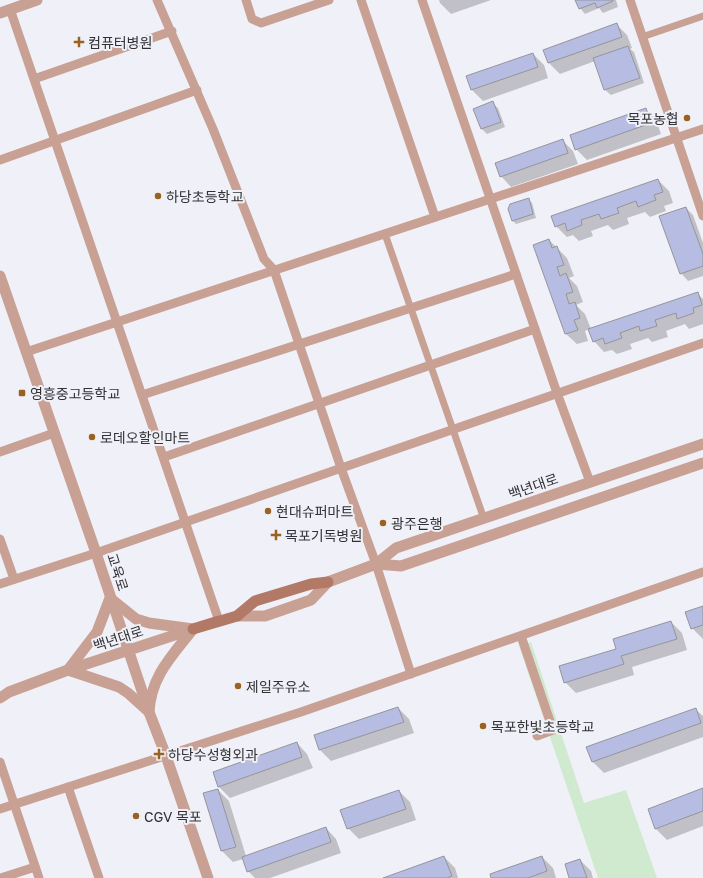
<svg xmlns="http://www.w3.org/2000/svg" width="703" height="878" font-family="'Golos Text','Noto Sans KR',sans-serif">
<rect width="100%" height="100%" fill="#f0f1f8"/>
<polygon fill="#cfeace" points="531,642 584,803 626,790 657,878 598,878 519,646"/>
<g fill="#0003">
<polygon points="439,0 491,0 451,14 440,3"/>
<polygon points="576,0 616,0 618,7 603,13 599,8 585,14 580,8"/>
<polygon points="616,24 627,35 632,48 630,49 634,52 644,83 611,95 605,90 595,61 560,74 549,63 544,50"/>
<polygon points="533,54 544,65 548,78 483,101 472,90"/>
<polygon points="492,103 498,108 505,127 487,134 482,129"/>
<polygon points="645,109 656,120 661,134 587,160 576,149"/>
<polygon points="562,140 573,151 578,164 511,187 501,176"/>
<polygon points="658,180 669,191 673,203 664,206 666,211 650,217 645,212 627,218 629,224 613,230 608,225 591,231 593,236 579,241 573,235 567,237 556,226"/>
<polygon points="528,199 532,203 536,218 516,224 512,220"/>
<polygon points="686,208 693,215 703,243 703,276 688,281 681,273"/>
<polygon points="549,240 567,258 574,276 569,278 577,286 583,302 576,305 585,314 591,329 697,293 703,299 703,324 689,329 685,324 666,331 668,337 652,342 648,338 630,344 632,349 617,354 612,350 604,352 594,341 589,329 585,331 588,341 577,344 566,334"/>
<polygon points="703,607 703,639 692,628"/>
<polygon points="671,622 682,633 687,650 632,667 634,675 576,693 565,682 617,649"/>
<polygon points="398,708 409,719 414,733 331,761 320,750 315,736"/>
<polygon points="695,709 703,716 703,737 604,773 593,762 588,747"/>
<polygon points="297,743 307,754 313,768 230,798 219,787"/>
<polygon points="703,789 703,826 667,840 656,829"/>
<polygon points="218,790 229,801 246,856 326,828 336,839 341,853 270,878 255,878 248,871 243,859 233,862 222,851 204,794"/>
<polygon points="399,791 410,802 416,820 359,839 348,828"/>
<polygon points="444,857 455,868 458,878 386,878"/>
<polygon points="542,857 553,868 556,878 492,878"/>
<polygon points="580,860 591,871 593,878 570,878"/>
</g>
<g fill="#b7bde2" stroke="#94959b">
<polygon points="575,0 613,0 613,1 597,8 595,3 579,9"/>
<polygon points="617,23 622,37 548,63 543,50"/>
<polygon points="628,46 640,78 604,90 593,58"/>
<polygon points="533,53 538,67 471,90 466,76"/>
<polygon points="493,101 501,122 481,129 473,109"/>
<polygon points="646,108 651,123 575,150 570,135"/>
<polygon points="563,139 568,153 500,177 495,163"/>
<polygon points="658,179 663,192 654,195 656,200 638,207 636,201 617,208 619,213 601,219 599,214 581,220 582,225 567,231 565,223 555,227 551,216"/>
<polygon points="529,198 533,214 512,221 508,209 510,204"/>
<polygon points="686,207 703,254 703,266 680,274 659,216"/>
<polygon points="549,239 552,248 557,246 564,265 557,267 560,276 566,273 573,292 566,294 569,304 575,302 580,318 574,320 578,330 565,334 533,245"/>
<polygon points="698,292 702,305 693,308 694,313 677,319 676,313 655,320 657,326 640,331 639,326 620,333 622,338 605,344 603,338 593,342 588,329"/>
<polygon points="703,606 703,625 691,629 685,612"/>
<polygon points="671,621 677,639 621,656 624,664 564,683 559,666 616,649 613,639"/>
<polygon points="398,707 404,722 319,750 314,735"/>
<polygon points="696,708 701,723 592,762 586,747"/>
<polygon points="297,742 302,757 218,787 213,772"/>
<polygon points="703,788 703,811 655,829 648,809"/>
<polygon points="218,789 236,847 221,851 203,793"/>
<polygon points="399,790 406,809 347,829 340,810"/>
<polygon points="326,827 331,842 247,872 242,857"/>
<polygon points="444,856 452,876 447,878 383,878"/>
<polygon points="542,856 547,871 528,878 491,878 490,874"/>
<polygon points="580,859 587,878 569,878 565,864"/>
</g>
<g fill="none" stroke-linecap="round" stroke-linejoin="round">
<g stroke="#c9a194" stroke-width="7">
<polyline points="642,37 703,16"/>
<polyline points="385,234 484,519"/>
</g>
<g stroke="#c9a194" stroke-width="9">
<polyline points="157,0 213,129 264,259 274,270 341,468 376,564 411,674"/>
<polyline points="246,0 252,19 261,23 329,0"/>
<polyline points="361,0 435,217"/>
<polyline points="422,0 557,393 590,482"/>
<polyline points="630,0 703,216"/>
<polyline points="10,9 219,621"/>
<polyline points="34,79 172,31"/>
<polyline points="0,160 197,90"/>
<polyline points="26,352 703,129"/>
<polyline points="142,395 516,274"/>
<polyline points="0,452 54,433"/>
<polyline points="164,457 535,329"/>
<polyline points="0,539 14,579"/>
<polyline points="0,584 96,553 703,343"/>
<polyline points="521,636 553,730 537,736"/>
<polyline points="0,762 39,878"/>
<polyline points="68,787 99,878"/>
<polyline points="0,809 301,712 703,572"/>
<polyline points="1,878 35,867"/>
</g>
<g stroke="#c9a194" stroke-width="11">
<polyline points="0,13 37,0"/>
<polyline points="0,276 96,553 149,712 166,756 208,878"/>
<polyline points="376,564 401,566 703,463"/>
<path d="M110,598L136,619L149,623L193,629C172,656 151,676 149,712L128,693L119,687L68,670L97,632Z"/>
<polyline points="237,616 265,616 311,600 328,582 376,564 396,548 703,444"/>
<polyline points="0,698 9,692 68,670 190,630"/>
</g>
<polyline stroke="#b27967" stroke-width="11" points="219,621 193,629 237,616 255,601 311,584 328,582"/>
</g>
<g fill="#9b6121" stroke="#f0f1f8" stroke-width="1.5">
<path d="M77 36h4v4h4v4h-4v4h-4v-4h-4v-4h4z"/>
<circle cx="687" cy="118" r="4"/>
<circle cx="158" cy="196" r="4"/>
<rect x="18" y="389" width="8" height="8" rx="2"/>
<circle cx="92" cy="437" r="4"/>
<circle cx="268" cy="511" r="4"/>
<circle cx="383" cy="523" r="4"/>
<path d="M274 529h4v4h4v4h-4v4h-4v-4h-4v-4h4z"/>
<circle cx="238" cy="686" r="4"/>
<circle cx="483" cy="726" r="4"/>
<path d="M157 748h4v4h4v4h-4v4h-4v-4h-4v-4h4z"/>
<circle cx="136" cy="816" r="4"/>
</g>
<g text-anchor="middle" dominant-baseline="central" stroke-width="4" stroke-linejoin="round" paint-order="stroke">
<g font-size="14" fill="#323235" stroke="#f0f1f8" text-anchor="start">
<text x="88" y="42">컴퓨터병원</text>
<text x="679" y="118" text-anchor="end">목포농협</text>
<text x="166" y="196">하당초등학교</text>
<text x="30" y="393">영흥중고등학교</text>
<text x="100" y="437">로데오할인마트</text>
<text x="276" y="511">현대슈퍼마트</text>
<text x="391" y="523">광주은행</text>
<text x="285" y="535">목포기독병원</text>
<text x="246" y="686">제일주유소</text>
<text x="491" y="726">목포한빛초등학교</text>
<text x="168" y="754">하당수성형외과</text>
<text x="144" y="816">CGV 목포</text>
</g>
<g font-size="14" fill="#323235" stroke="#f0f1f8">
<text transform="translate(533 486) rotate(-19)">백년대로</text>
<text transform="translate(118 572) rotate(72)">교육로</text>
<text transform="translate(118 638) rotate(-18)">백년대로</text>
</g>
</g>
</svg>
